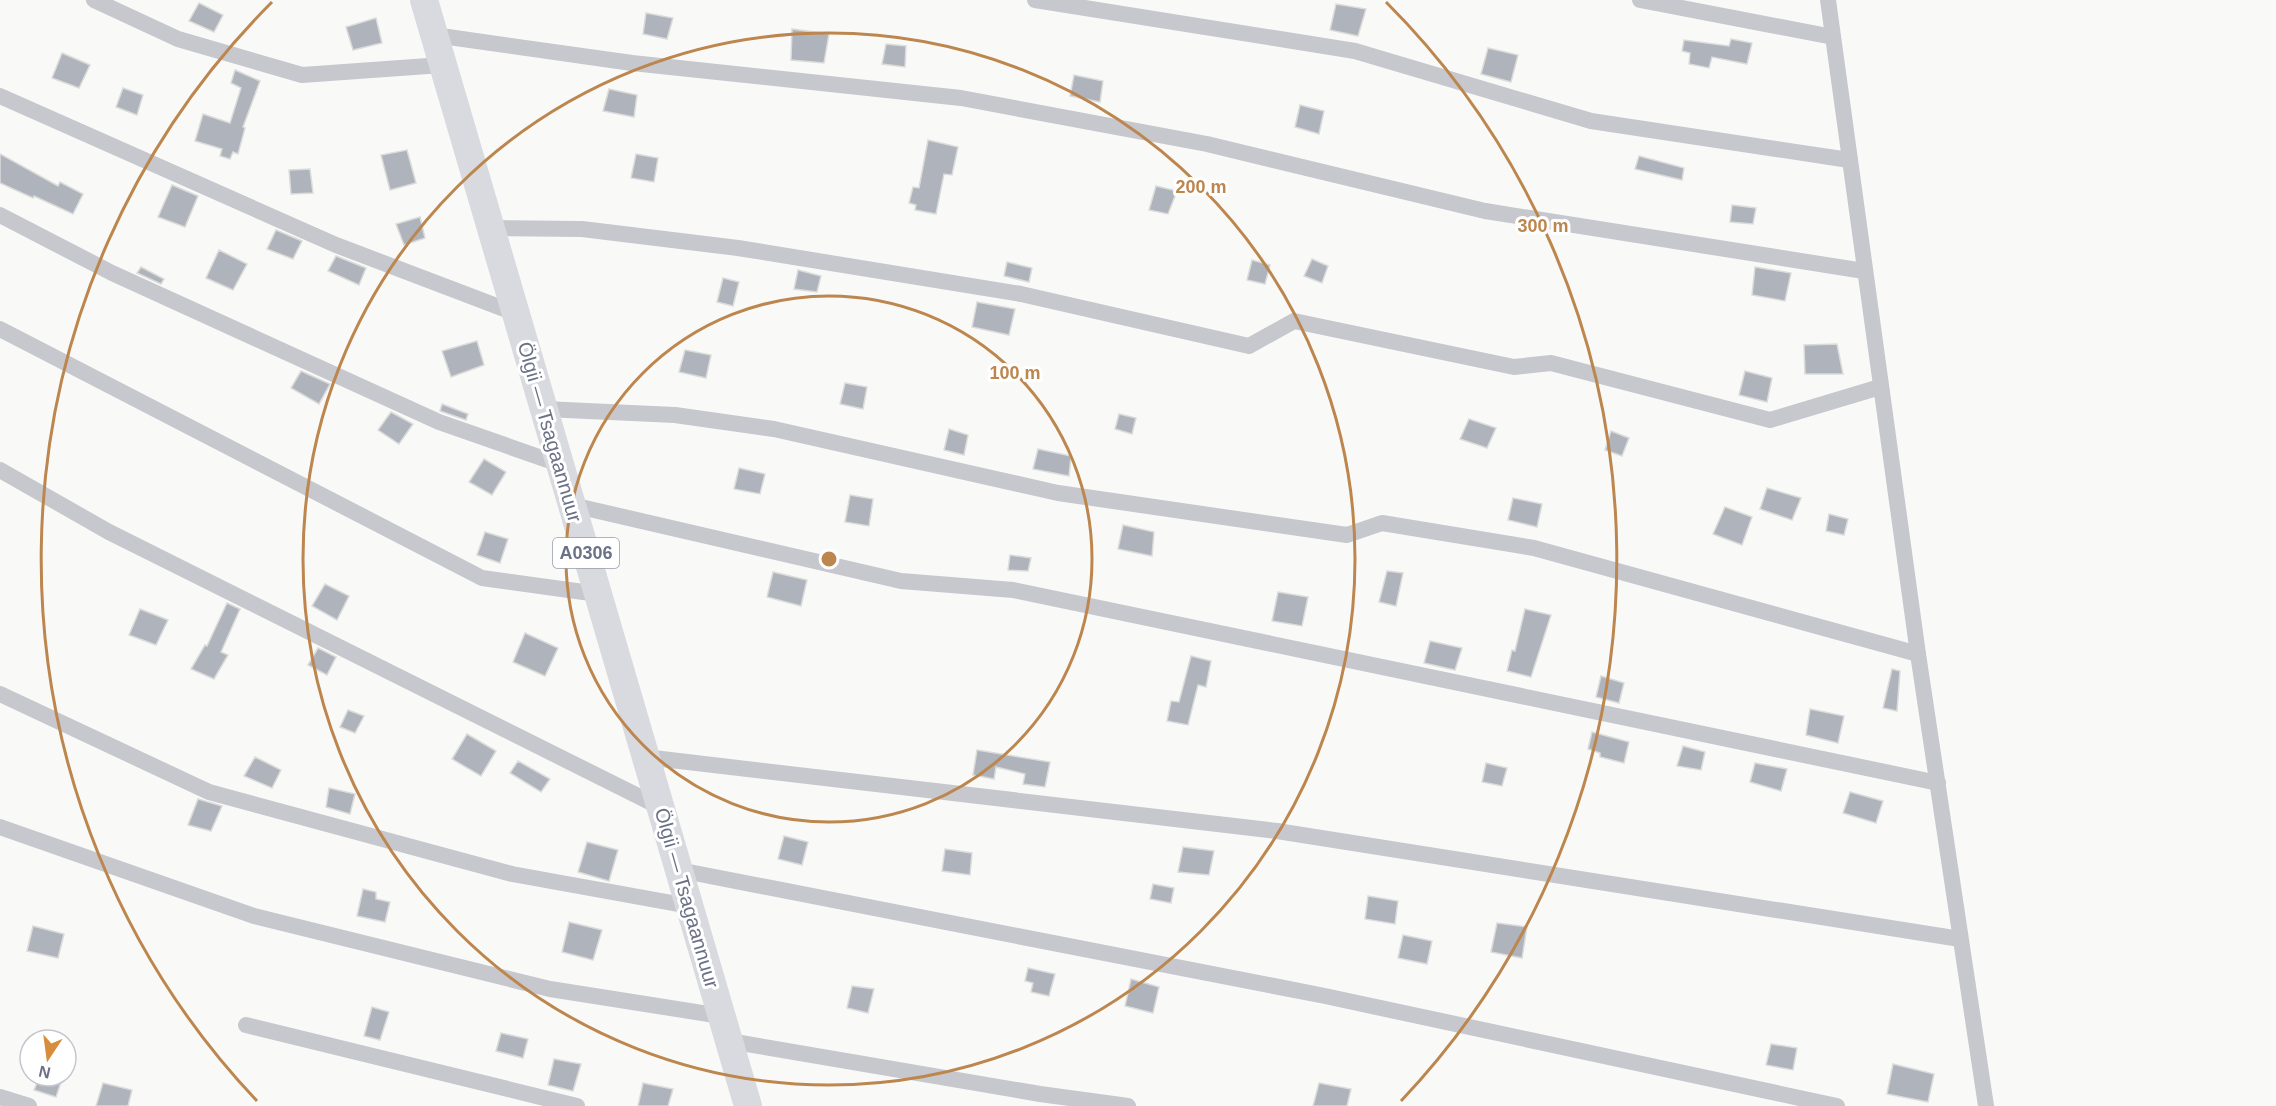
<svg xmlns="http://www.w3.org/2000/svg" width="2276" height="1106" font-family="Helvetica,sans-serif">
<rect width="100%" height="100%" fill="#f9faf8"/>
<g fill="#afb3bc" stroke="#dbdcda" stroke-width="1.5">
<polygon points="199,3 223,15 214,32 189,21"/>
<polygon points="1336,4 1366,9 1358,36 1330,30"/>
<polygon points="646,13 673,18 667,39 643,34"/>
<polygon points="376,18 382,43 353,50 346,27"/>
<polygon points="792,29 829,34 824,63 791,60"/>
<polygon points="1731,39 1752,43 1747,64 1712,57 1709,68 1689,64 1690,53 1682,51 1684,40 1729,46"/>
<polygon points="886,44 906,46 905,67 882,64"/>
<polygon points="1488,48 1518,55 1511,82 1481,74"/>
<polygon points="62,53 90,65 79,88 52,78"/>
<polygon points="235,70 260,81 243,127 245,128 238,154 233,152 230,159 220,156 222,149 195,141 203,114 230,123 241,88 231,83"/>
<polygon points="1074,75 1103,81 1100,102 1070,96"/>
<polygon points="123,88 143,95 137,115 116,107"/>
<polygon points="609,89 637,95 634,117 603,111"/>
<polygon points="1300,105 1324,111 1319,134 1295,127"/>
<polygon points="928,140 958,147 952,175 944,174 936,214 915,210 916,205 909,203 913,187 919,188"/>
<polygon points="407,150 416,183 390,190 381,155"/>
<polygon points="0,154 58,186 60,182 83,194 73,214 34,196 33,198 0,183"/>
<polygon points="636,154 658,158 654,182 631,178"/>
<polygon points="1639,156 1684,168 1682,180 1635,169"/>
<polygon points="310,169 313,193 291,194 289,170"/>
<polygon points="172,185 198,196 185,227 158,217"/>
<polygon points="1156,186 1177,191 1168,214 1149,210"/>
<polygon points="1732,205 1756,208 1753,224 1730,222"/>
<polygon points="420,217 425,238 404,245 396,224"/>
<polygon points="276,230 302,241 293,259 267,249"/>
<polygon points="219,250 247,264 233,290 206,278"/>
<polygon points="336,256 366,268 359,285 328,271"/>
<polygon points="1312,259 1328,266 1322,283 1304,276"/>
<polygon points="1252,260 1270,265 1265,284 1247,280"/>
<polygon points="1007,262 1032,268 1029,282 1004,276"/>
<polygon points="141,267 164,279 161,284 137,273"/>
<polygon points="1755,267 1791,273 1785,301 1752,295"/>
<polygon points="798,270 821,276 817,292 794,289"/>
<polygon points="723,278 739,282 733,306 717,302"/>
<polygon points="977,302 1015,309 1009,335 972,327"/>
<polygon points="477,341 484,365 451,377 442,351"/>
<polygon points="1837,344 1843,374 1805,374 1804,345"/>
<polygon points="685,350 711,355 706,378 679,372"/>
<polygon points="301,371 330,384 319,404 291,388"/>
<polygon points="1745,371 1772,378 1767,402 1739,395"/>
<polygon points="845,383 867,387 863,409 840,404"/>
<polygon points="442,404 468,414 466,420 440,411"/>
<polygon points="391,412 413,424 399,444 378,430"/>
<polygon points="1119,414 1136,418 1132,434 1115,429"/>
<polygon points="1469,419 1496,428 1487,448 1460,439"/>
<polygon points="949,429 968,435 964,455 944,450"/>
<polygon points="1611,431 1629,438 1622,456 1605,450"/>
<polygon points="1038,449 1071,456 1069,476 1033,469"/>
<polygon points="484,459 506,472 492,495 469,482"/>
<polygon points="739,468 765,474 760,494 734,489"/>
<polygon points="1767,488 1801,498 1792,520 1760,509"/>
<polygon points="850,495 873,499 869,526 845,522"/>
<polygon points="1513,498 1542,504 1537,527 1508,520"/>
<polygon points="1725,507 1752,517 1742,545 1713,534"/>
<polygon points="1829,514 1848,519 1844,535 1826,531"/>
<polygon points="1123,525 1154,532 1152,556 1118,549"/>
<polygon points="485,532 508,539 500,563 477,555"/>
<polygon points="1010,555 1031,558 1028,571 1008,570"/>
<polygon points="1387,571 1403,573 1396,606 1379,602"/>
<polygon points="773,572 807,580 801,606 767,597"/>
<polygon points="325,584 349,596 337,620 312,606"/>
<polygon points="1278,592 1308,597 1302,626 1272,621"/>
<polygon points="227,603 240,609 221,652 228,655 214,679 191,669 205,645 207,646"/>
<polygon points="140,609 168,620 156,645 129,635"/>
<polygon points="1525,609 1551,615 1531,677 1507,671 1512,650 1515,651"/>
<polygon points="525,633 558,648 545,676 513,662"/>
<polygon points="1430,641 1462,648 1455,670 1424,663"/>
<polygon points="318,648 336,657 327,675 308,665"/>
<polygon points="1191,656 1211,661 1206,687 1198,685 1188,725 1167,721 1171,701 1179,702"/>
<polygon points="1892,669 1900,671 1897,711 1883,708"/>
<polygon points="1601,676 1624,683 1619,703 1596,697"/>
<polygon points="1810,709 1844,716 1838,743 1806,735"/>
<polygon points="348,710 364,716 355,733 340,727"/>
<polygon points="1592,732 1629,742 1624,763 1600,757 1600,753 1588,749"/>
<polygon points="467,734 496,751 481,776 452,759"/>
<polygon points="1683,746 1705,752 1701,770 1677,766"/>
<polygon points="977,750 1050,762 1045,787 1023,784 1025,774 996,767 994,779 973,775"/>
<polygon points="255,757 281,770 272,788 244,776"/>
<polygon points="518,761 550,779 541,792 510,773"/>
<polygon points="1486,763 1507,768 1502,786 1482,782"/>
<polygon points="1755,763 1787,769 1781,791 1750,782"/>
<polygon points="329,788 355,794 350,814 326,807"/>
<polygon points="1850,792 1883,801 1876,823 1843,813"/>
<polygon points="198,799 222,806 211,831 188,825"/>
<polygon points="784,836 808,842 802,865 778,859"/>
<polygon points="587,842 618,850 609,881 578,872"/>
<polygon points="1183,847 1214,851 1209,875 1178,872"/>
<polygon points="945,849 972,853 970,875 942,871"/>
<polygon points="1153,884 1174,888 1171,903 1150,899"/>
<polygon points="363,889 376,892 376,899 390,902 385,922 357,916"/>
<polygon points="1368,896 1398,901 1395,924 1365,919"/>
<polygon points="569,922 602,930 593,960 562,952"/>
<polygon points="1497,923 1527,927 1522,958 1491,952"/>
<polygon points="33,926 64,934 58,958 27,951"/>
<polygon points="1403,935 1432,941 1427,964 1398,958"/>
<polygon points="1028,968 1055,974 1049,996 1031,992 1033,983 1025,981"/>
<polygon points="1131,979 1159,987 1153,1013 1125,1006"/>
<polygon points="852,986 874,989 868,1013 847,1008"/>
<polygon points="372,1007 389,1012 380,1040 364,1036"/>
<polygon points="501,1033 528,1039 523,1058 496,1051"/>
<polygon points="1771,1044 1797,1048 1793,1070 1766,1065"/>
<polygon points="554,1059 581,1064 573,1091 548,1085"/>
<polygon points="1893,1064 1934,1074 1928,1102 1887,1094"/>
<polygon points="40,1076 63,1076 56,1097 34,1090"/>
<polygon points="103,1083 132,1090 128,1106 96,1106"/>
<polygon points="643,1083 673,1089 668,1106 638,1106"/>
<polygon points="1319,1083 1351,1089 1347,1106 1313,1106"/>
</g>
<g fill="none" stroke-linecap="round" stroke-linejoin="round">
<g stroke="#c6c8cd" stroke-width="16">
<polyline points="94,0 178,39 302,75 442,65"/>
<polyline points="1035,0 1355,51 1591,121 1849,160"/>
<polyline points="1640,0 1833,37"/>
<polyline points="1828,0 1918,654 1986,1106"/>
<polyline points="434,35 632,63 961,98 1207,144 1485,211 1864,271"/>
<polyline points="0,96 336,245 515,313"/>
<polyline points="0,215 112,273 439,422 559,464"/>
<polyline points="490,228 582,229 738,248 1021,294 1249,346 1294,321 1514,367 1551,363 1770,420 1880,387"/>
<polyline points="0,329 482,578 598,594"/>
<polyline points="544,409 675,415 774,429 1058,493 1347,535 1382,523 1534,548 1918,654"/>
<polyline points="0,470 109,532 660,807"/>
<polyline points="572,505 901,581 1013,590 1938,783"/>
<polyline points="0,694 209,792 512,874 689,906"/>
<polyline points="645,757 1277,831 1960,939"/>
<polyline points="0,827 254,916 550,989 721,1016"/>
<polyline points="679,870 1325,996 1837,1106"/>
<polyline points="246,1025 577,1106"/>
<polyline points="729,1041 1040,1094 1128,1106"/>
<polyline points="0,1097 29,1106"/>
</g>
<polyline stroke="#d8dadf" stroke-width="28" points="424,0 748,1106"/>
</g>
<g fill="none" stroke="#bc864e" stroke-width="3">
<circle cx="829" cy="559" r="263"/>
<circle cx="829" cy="559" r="526"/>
<path d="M257 1101A788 788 0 0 1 272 2M1386 2A788 788 0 0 1 1401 1101"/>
</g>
<g text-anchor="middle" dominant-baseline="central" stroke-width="6" stroke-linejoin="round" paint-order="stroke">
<rect fill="#fff" stroke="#979cab" stroke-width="1.5" x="553" y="538" width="66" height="30" rx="4.5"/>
<g font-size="18" font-weight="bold" fill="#6b7287">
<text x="586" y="553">A0306</text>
</g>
<g font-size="20" fill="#6b7287" stroke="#fff">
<text transform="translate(550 432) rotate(74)">Ölgii — Tsagaannuur</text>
<text transform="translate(687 898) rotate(74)">Ölgii — Tsagaannuur</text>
</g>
</g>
<circle cx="829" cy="559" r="9" fill="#bc864e" stroke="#fff" stroke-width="3"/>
<g font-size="18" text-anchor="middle" font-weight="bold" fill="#bc864e" stroke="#fff" stroke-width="6" stroke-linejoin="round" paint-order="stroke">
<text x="1201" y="193">200 m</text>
<text x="1543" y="232">300 m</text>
<text x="1015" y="379">100 m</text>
</g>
<g transform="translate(48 1058) rotate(193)"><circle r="28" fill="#ffffff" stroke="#c4c7cf" stroke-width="1.5"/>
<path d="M0-4.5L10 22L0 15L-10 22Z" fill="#d78d3b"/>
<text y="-9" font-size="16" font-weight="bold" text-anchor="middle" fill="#6b7287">N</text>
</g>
</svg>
